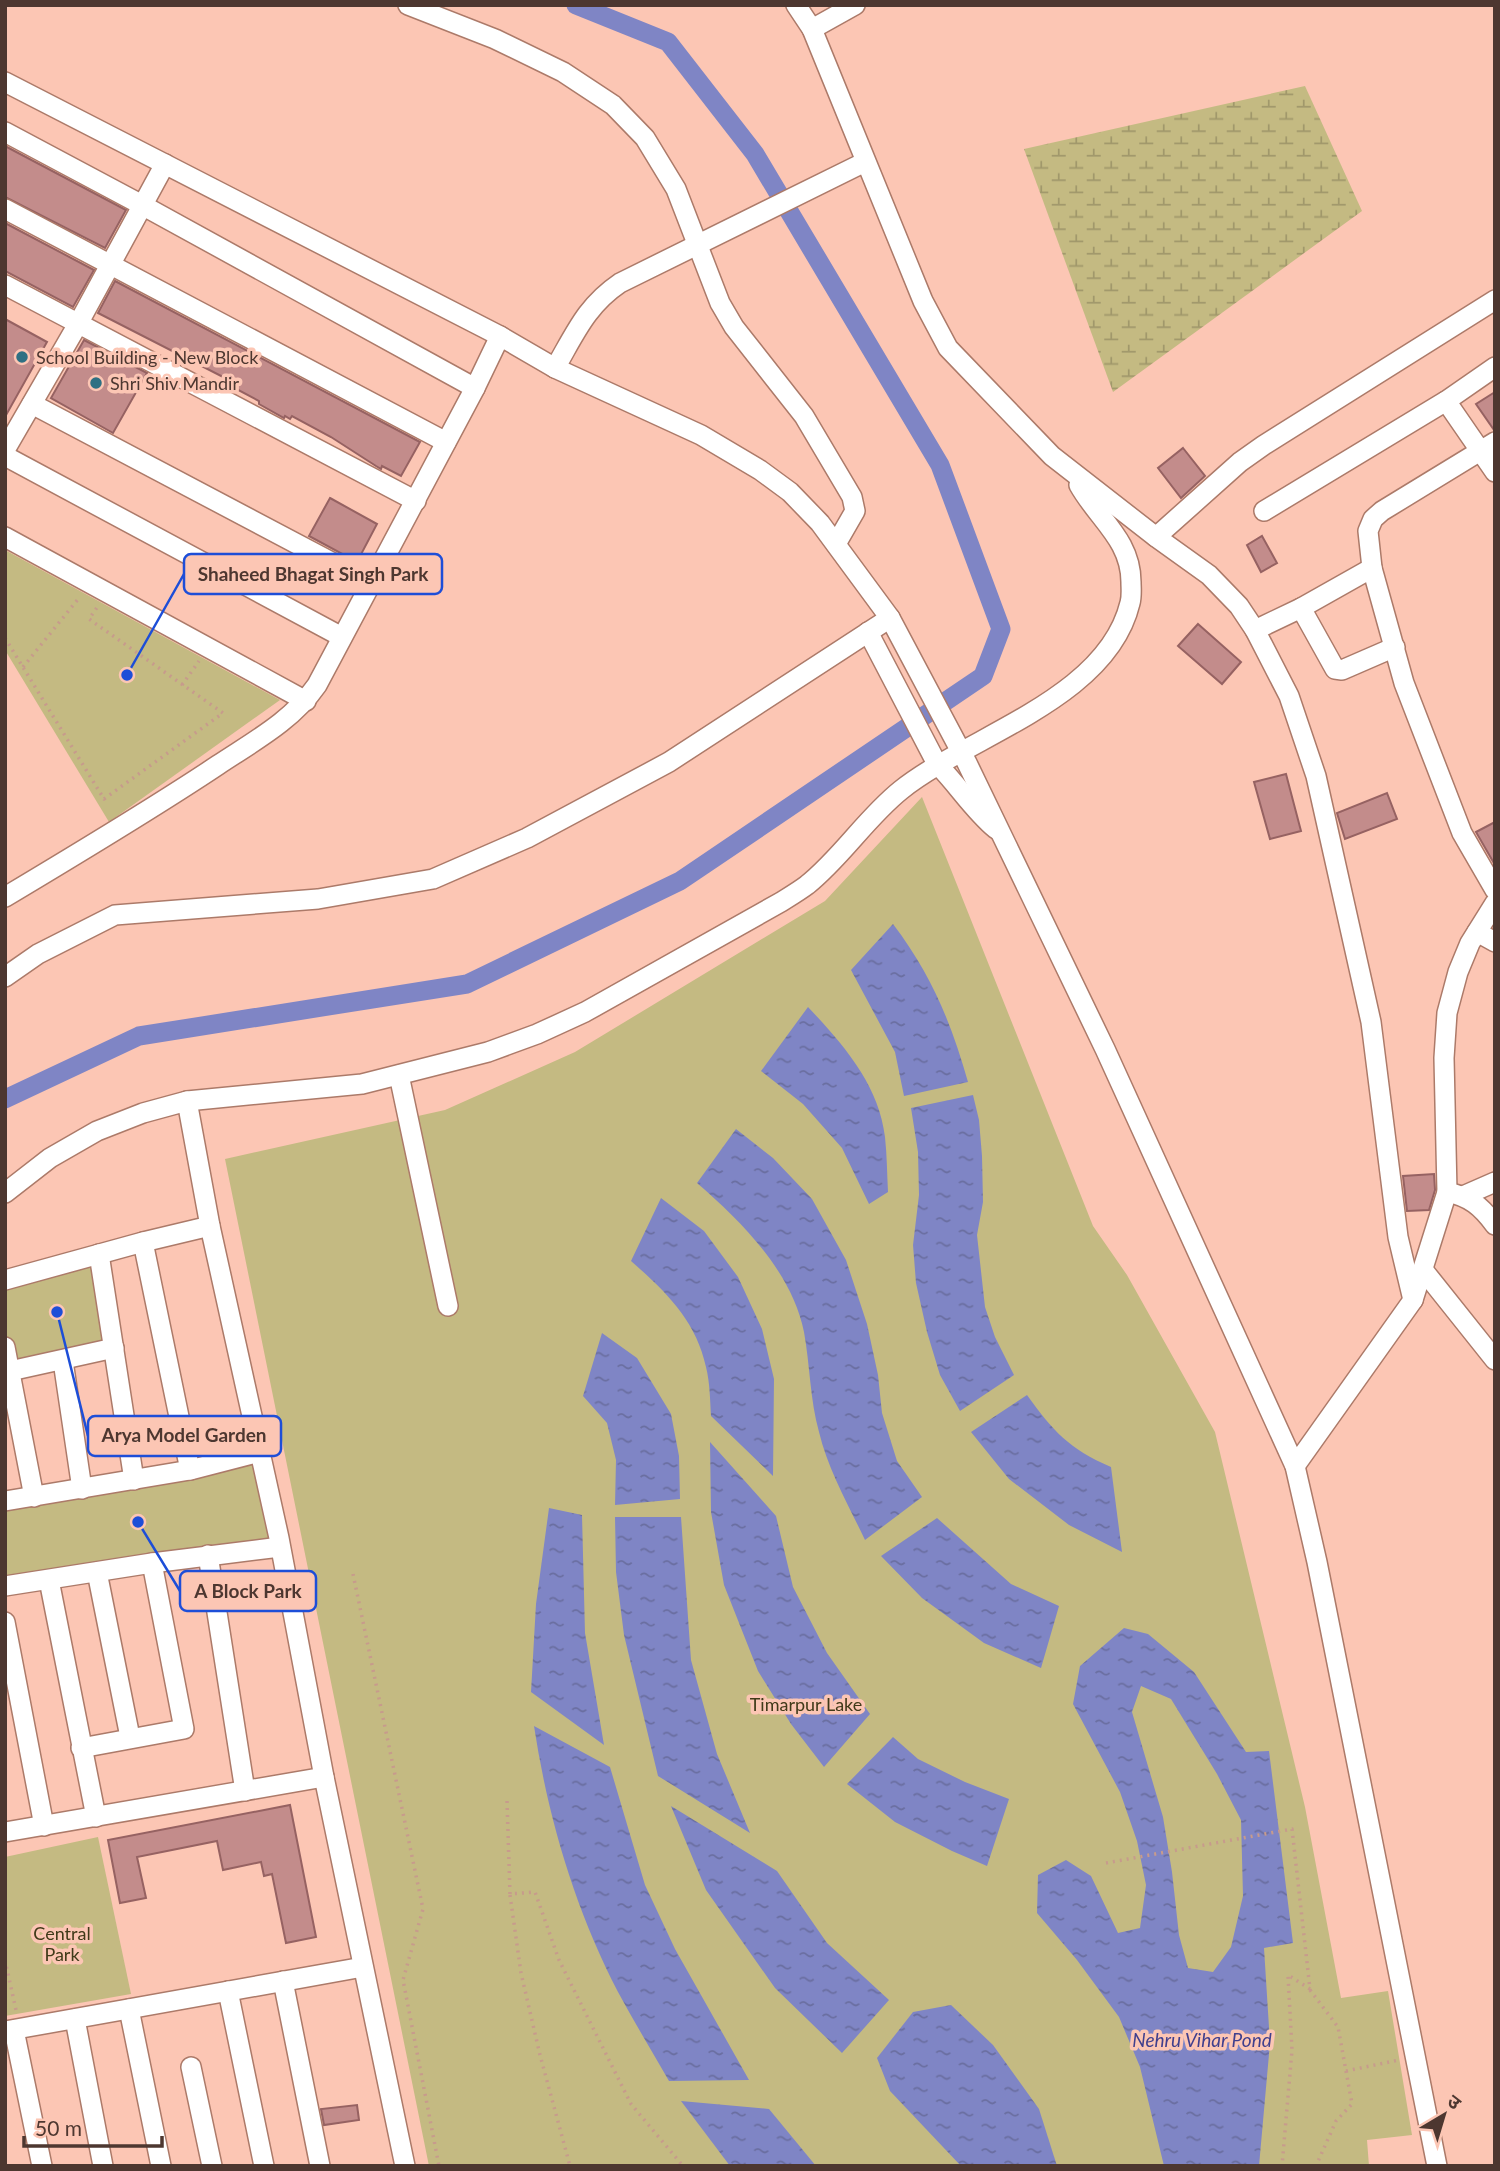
<svg xmlns="http://www.w3.org/2000/svg" width="1500" height="2171" font-family="Lato,'Noto Sans Devanagari',sans-serif">
<defs>
<pattern id="wetland-marsh" width="20" height="14" patternUnits="userSpaceOnUse" patternTransform="scale(1.75)"><rect width="20" height="14" fill="#c4ba82"/><path d="M1 5h8M5 5V1M11 12h8M15 12V8" fill="none" stroke="#a1986b"/></pattern>
<pattern id="water-ripples" width="26" height="14" patternUnits="userSpaceOnUse" patternTransform="scale(1.75)"><rect width="26" height="14" fill="#7f85c5"/><path d="M2 4q2-2 4 0t4 0M15 11q2-2 4 0t4 0" fill="none" stroke="#6a6ea0"/></pattern>
</defs>
<rect width="100%" height="100%" fill="#fcc6b4"/>
<g fill="#c4ba82">
<polygon points="5,550 280,700 109,822 5,650"/>
<polygon points="922,797 1093,1226 1127,1275 1215,1432 1305,1807 1341,1998 1388,1991 1412,2135 1367,2140 1369,2166 429,2166 225,1159 445,1110 575,1052 825,901"/>
<polygon points="99,1254 113,1343 10,1371 5,1347 5,1280"/>
<polygon points="258,1458 275,1543 5,1587 5,1502"/>
<polygon points="98,1837 131,1994 5,2016 5,1857"/>
</g>
<polygon fill="url(#wetland-marsh)" points="1305,86 1362,211 1113,392 1024,149"/>
<g fill="url(#water-ripples)" fill-rule="evenodd">
<path d="M893,924C931,974 951,1022 968,1082L904,1096L895,1052L851,970Z"/>
<path d="M808,1007C843,1044 879,1085 885,1137C887,1155 887,1174 888,1192L869,1204L842,1148L803,1104L761,1071Z"/>
<polygon points="973,1095 979,1120 982,1156 983,1202 977,1235 985,1307 995,1337 1014,1375 960,1411 940,1375 927,1332 916,1283 913,1245 919,1195 918,1152 911,1108"/>
<path d="M736,1129L773,1158L812,1199L846,1260L867,1324L878,1375L882,1413L897,1461L922,1497L865,1540C849,1506 828,1470 819,1432C810,1400 810,1365 804,1332C792,1272 742,1222 697,1183Z"/>
<path d="M661,1198L704,1231L738,1277L762,1329L774,1379L773,1476L711,1416C710,1400 710,1383 706,1367C696,1320 665,1291 631,1261Z"/>
<polygon points="602,1333 637,1358 671,1414 679,1456 680,1499 615,1505 616,1460 607,1423 583,1396"/>
<path d="M1027,1395C1053,1431 1069,1449 1111,1467L1122,1552L1069,1525L1009,1479L971,1432Z"/>
<polygon points="710,1442 776,1516 793,1587 827,1653 870,1714 824,1767 791,1724 758,1671 724,1585 711,1512"/>
<polygon points="549,1508 582,1515 585,1633 604,1745 531,1692 536,1604"/>
<polygon points="615,1517 681,1517 691,1660 717,1754 750,1833 658,1776 624,1635 616,1572"/>
<polygon points="937,1518 1011,1584 1059,1606 1041,1668 984,1643 922,1598 881,1556"/>
<path d="M1124,1628L1148,1634L1194,1672L1246,1752L1269,1751L1293,1943L1264,1948L1270,2043L1259,2166H1164L1140,2067L1119,2017L1077,1960L1037,1913L1038,1875L1066,1860L1091,1876L1118,1933L1140,1928L1146,1885L1137,1841L1120,1792L1073,1704L1080,1666ZM1141,1686L1171,1699L1217,1774L1241,1820L1243,1896L1231,1947L1213,1972L1188,1968L1179,1935L1172,1872L1163,1817L1132,1712Z"/>
<path d="M534,1726L610,1767L645,1885L675,1949L749,2080L669,2081C652,2051 634,2022 618,1992C575,1909 548,1818 534,1726Z"/>
<polygon points="893,1737 918,1759 965,1782 1009,1799 987,1866 952,1851 895,1822 847,1784"/>
<polygon points="671,1806 777,1871 827,1943 889,2000 842,2053 775,1988 706,1890"/>
<polygon points="951,2005 993,2045 1039,2109 1057,2166 961,2166 890,2091 877,2058 913,2012"/>
<polygon points="681,2101 769,2109 816,2166 730,2166"/>
</g>
<g fill="none" stroke-linecap="round" stroke-linejoin="round">
<polyline stroke="#7f85c5" stroke-width="19" points="5,1099 139,1036 467,984 680,881 983,676 1001,629 940,465 755,154 668,42 576,5"/>
</g>
<g fill="#c38c8b" stroke="#966262" stroke-width="2">
<polygon points="5,146 126,210 105,248 5,197"/>
<polygon points="5,223 94,270 73,307 5,271"/>
<polygon points="115,281 420,442 401,476 382,466 381,469 376,466 331,437 292,416 290,419 285,416 284,418 259,404 259,401 227,384 229,380 98,313"/>
<polygon points="5,319 47,342 5,417"/>
<polygon points="84,340 147,373 113,433 51,398"/>
<polygon points="1495,392 1495,430 1494,430 1476,404"/>
<polygon points="1183,448 1205,476 1181,498 1158,468"/>
<polygon points="330,498 377,524 357,562 309,536"/>
<polygon points="1262,536 1277,563 1261,572 1247,545"/>
<polygon points="1198,624 1241,662 1222,684 1178,646"/>
<polygon points="1286,774 1301,831 1270,839 1254,782"/>
<polygon points="1387,793 1397,819 1345,839 1337,813"/>
<polygon points="1495,822 1495,865 1476,832"/>
<polygon points="1434,1174 1435,1190 1429,1210 1407,1211 1403,1176"/>
<polygon points="290,1805 316,1937 286,1943 272,1874 264,1876 261,1862 223,1870 217,1841 137,1857 146,1898 120,1903 108,1840"/>
<polygon points="357,2105 359,2120 324,2125 321,2109"/>
</g>
<g fill="none" stroke-linecap="round" stroke-linejoin="round">
<defs>
<g id="minor">
<polyline points="408,5 495,39 563,72 613,105 645,138 676,189 720,303 734,327 804,416 852,497 855,511 836,544"/>
<polyline points="796,5 812,29 923,301 948,348 1052,456 1156,537 1209,575 1239,606 1255,630 1289,696 1316,776 1371,1022 1398,1237 1413,1300 1295,1466"/>
<polyline points="812,29 855,5"/>
<polyline points="5,82 500,336 555,368 701,435 760,470 790,492 820,523 890,618 967,763 1105,1049 1295,1466 1317,1562 1437,2166"/>
<polyline points="5,132 142,205 475,388"/>
<polyline points="5,209 446,442"/>
<polyline points="5,285 416,501"/>
<path d="M555,368C575,334 586,306 620,283L865,162"/>
<polyline points="1446,401 1495,472"/>
<polyline points="32,404 371,583"/>
<polyline points="1495,442 1382,511 1373,519 1368,531 1372,568 1404,683 1462,833 1495,890"/>
<polyline points="5,450 78,324 165,164"/>
<polyline points="5,456 342,637"/>
<polyline points="1264,511 1446,401 1495,367"/>
<polyline points="5,537 306,701"/>
<polyline points="1156,537 1240,462 1264,445 1495,300"/>
<polyline points="1301,608 1335,669 1342,670 1395,647"/>
<polyline points="1255,630 1301,608 1372,568"/>
<path d="M868,632L937,764C958,785 973,810 996,829"/>
<path d="M5,897C77,854 149,811 218,765C254,741 292,721 317,685L475,388L500,336"/>
<polyline points="1477,932 1495,942"/>
<polyline points="5,977 38,954 115,915 318,899 433,879 527,838 669,762 890,618"/>
<polyline points="399,1075 448,1306"/>
<polyline points="187,1101 210,1226"/>
<path d="M1447,1192C1470,1197 1481,1206 1495,1225"/>
<path d="M5,1193L50,1158L97,1131L143,1113L187,1101L362,1084L488,1052L537,1034L585,1012L781,902C789,897 799,891 807,885C842,857 866,818 901,790C970,735 1107,699 1130,603C1132,596 1131,588 1131,582C1131,540 1098,519 1079,485"/>
<polyline points="1463,1196 1495,1182"/>
<polyline points="143,1242 190,1470"/>
<polyline points="99,1254 134,1480"/>
<polyline points="1424,1271 1495,1360"/>
<polyline points="5,1280 143,1242 210,1226 279,1538 324,1777 405,2166"/>
<polyline points="1413,1300 1447,1192 1444,1058 1447,1013 1458,972 1470,943 1495,903"/>
<polyline points="5,1347 34,1497"/>
<polyline points="63,1361 82,1489"/>
<polyline points="10,1371 114,1348"/>
<polyline points="5,1501 190,1470 260,1452"/>
<polyline points="208,1555 245,1791"/>
<polyline points="97,1572 130,1737"/>
<polyline points="49,1580 96,1817"/>
<polyline points="5,1586 152,1563 280,1547"/>
<polyline points="5,1622 44,1826"/>
<polyline points="81,1748 184,1729 152,1563"/>
<polyline points="5,1832 324,1777"/>
<polyline points="283,1981 320,2166"/>
<polyline points="228,1991 264,2166"/>
<polyline points="129,2009 161,2166"/>
<polyline points="75,2019 103,2166"/>
<polyline points="14,2030 42,2166"/>
<polyline points="5,2031 363,1967"/>
<polyline points="191,2067 212,2166"/>
</g>
</defs>
<use href="#minor" stroke="#ac7a69" stroke-width="22"/>
<g stroke="#c79b8c" stroke-width="3.5" stroke-dasharray="2 5" stroke-linecap="butt">
<polyline points="5,638 104,799 223,713 89,619 98,606"/>
<polyline points="23,667 79,598"/>
<polyline points="182,685 199,661"/>
<polyline points="353,1574 423,1909 403,1980 439,2166"/>
<polyline points="507,1801 510,1894 535,1892 559,1960 631,2104 683,2166"/>
<polyline points="1106,1863 1292,1829 1310,1989 1288,1975 1292,2050 1282,2166"/>
<polyline points="510,1895 521,1973 540,2055 570,2166"/>
<polyline points="5,1960 16,2010"/>
<polyline points="1310,1990 1338,2027 1352,2104 1336,2121 1316,2166"/>
<polyline points="1346,2071 1399,2060"/>
</g>
<use href="#minor" stroke="#fff" stroke-width="19"/>
</g>
<g fill="#2e7083" stroke="#fcc6b4" stroke-width="2.5">
<circle cx="22" cy="357" r="7"/>
<circle cx="96" cy="383" r="7"/>
</g>
<g text-anchor="middle" dominant-baseline="central" stroke-width="7" stroke-linejoin="round" paint-order="stroke">
<g font-size="18" fill="#4d3730" stroke="#fcc6b4" text-anchor="start">
<text x="36" y="357">School Building - New Block</text>
<text x="110" y="383">Shri Shiv Mandir</text>
</g>
<g font-size="18" fill="#403a19" stroke="#fcc6b4">
<text x="806" y="1704">Timarpur Lake</text>
<text x="62" y="1933">Central<tspan x="62" dy="21">Park</tspan></text>
</g>
<g font-size="19" font-style="italic" fill="#403f8d" stroke="#fcc6b4">
<text x="1202" y="2039">Nehru Vihar Pond</text>
</g>
</g>
<path fill="none" stroke="#1d4ed8" stroke-width="2.5" d="M127 675L184 574M57 1312L88 1436M138 1522L180 1591"/>
<g fill="#1d4ed8" stroke="#fcc6b4" stroke-width="2.5">
<circle cx="127" cy="675" r="7"/>
<circle cx="57" cy="1312" r="7"/>
<circle cx="138" cy="1522" r="7"/>
</g>
<g fill="#fcc6b4" stroke="#1d4ed8" stroke-width="2.5">
<rect x="184" y="554" width="258" height="40" rx="7"/>
<rect x="88" y="1416" width="193" height="40" rx="7"/>
<rect x="180" y="1571" width="136" height="40" rx="7"/>
</g>
<g font-size="19" text-anchor="middle" font-weight="bold" fill="#4d3730">
<text x="313" y="581">Shaheed Bhagat Singh Park</text>
<text x="184" y="1442">Arya Model Garden</text>
<text x="248" y="1598">A Block Park</text>
</g>
<rect width="1500" height="2171" fill="none" stroke="#4d3730" stroke-width="14"/>
<g transform="translate(1444 2115) rotate(38)" stroke="#fcc6b4" stroke-width="5" paint-order="stroke">
<path d="M0-5L12 26L0 18L-12 26Z" fill="#4d3730"/>
<text y="-10" font-size="19" font-weight="bold" text-anchor="middle" fill="#4d3730">उ</text>
</g>
<path d="M24 2136v10h138v-10" fill="none" stroke="#4d3730" stroke-width="3.5"/>
<text x="35" y="2136" font-size="21" fill="#4d3730" stroke="#fcc6b4" stroke-width="5" paint-order="stroke">50 m</text>
</svg>
